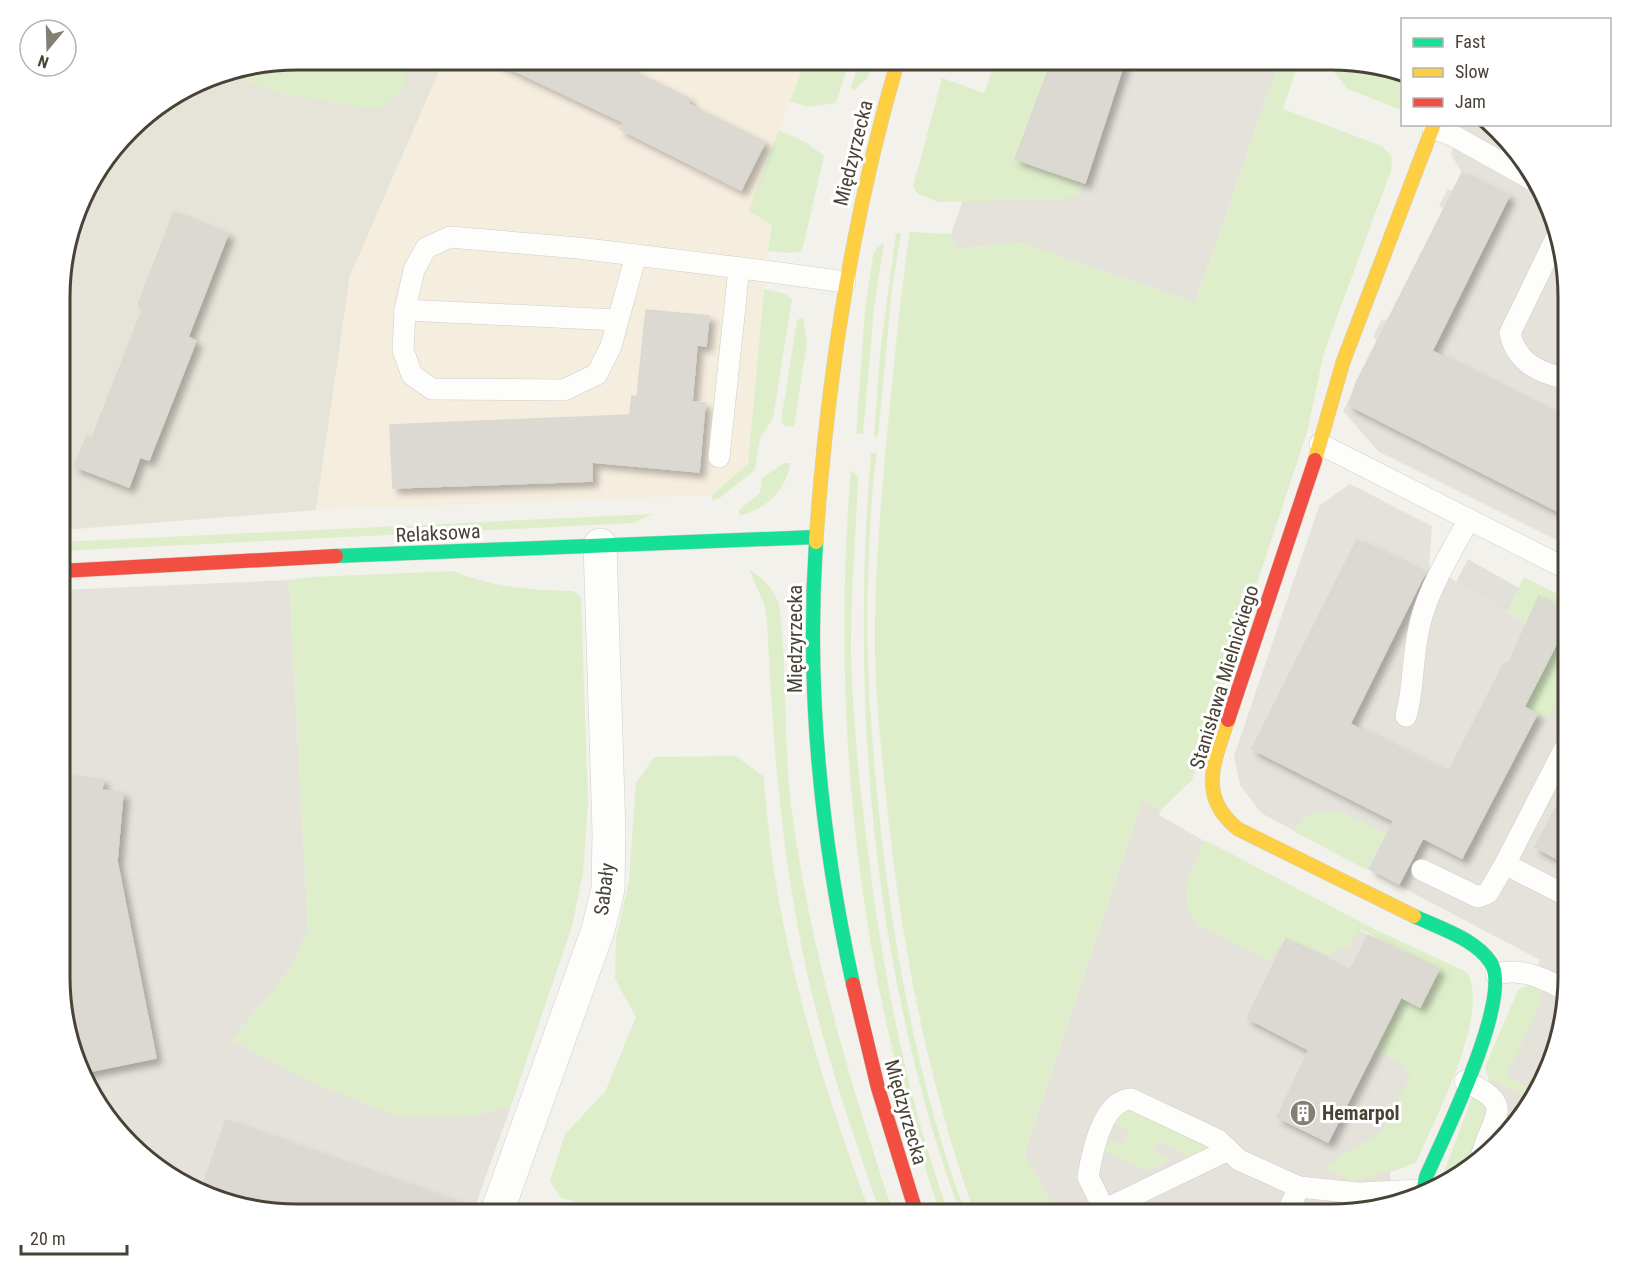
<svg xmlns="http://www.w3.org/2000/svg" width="1629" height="1275" font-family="'Roboto Condensed',sans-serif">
<defs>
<filter id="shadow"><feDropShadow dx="5.5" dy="5.5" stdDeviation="3" flood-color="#0004"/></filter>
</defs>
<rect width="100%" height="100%" fill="#f2f1eb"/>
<polygon fill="#e6e3d8" points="297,60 444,60 350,276 316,510 62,530 62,266 92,179 141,119 221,73"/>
<polygon fill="#f5edde" points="444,60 806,60 748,211 772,225 765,271 748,464 712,495 316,510 350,276"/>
<g fill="#e5e2dc">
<polygon points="1012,60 1280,60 1195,303 1020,242 958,249 951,234"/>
<polygon points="1460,125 1492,125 1551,206 1569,297 1569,546 1379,452 1343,411 1377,340 1373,337 1382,319 1387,321 1444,209 1439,206 1448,189 1453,191 1462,173 1451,154"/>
<polygon points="1350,484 1432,526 1429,565 1526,624 1539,596 1569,639 1568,994 1551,1069 1510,1134 1446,1180 1540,960 1261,813 1240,785 1234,756 1319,506"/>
<polygon points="289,580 308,929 290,969 232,1040 464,1118 511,1106 472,1215 282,1215 207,1197 141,1156 84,1082 61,994 61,590"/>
<polygon points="1142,801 1161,810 1159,815 1368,935 1439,969 1409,1166 1390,1172 1390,1203 1332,1215 1059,1215 1024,1154"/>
</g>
<g fill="#deeeca">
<polygon points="297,60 403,60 405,86 380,110 282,94 223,72"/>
<polygon points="806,60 850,60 836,103 808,107 790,101"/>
<polygon points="860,60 875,60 867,78 853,91 851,87"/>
<polygon points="996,60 1052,60 1015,158 1085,183 1079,194 1062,199 938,202 918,194 913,187 942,78 984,93"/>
<path d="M1280,60H1299L1283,109L1382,146L1391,156L1392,168L1324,352L1307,432L1192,780L1161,810L1142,801L1024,1154L1059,1215H975C930,1088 904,959 889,825C883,767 876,709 875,651C874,582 880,514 886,446C893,374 899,303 910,232L951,234L958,249L1020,242L1195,303Z"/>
<polygon points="1331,60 1347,60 1402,73 1402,110 1347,89 1329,65"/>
<polygon points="779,130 805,142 824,156 802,251 787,253 768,251 772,225 748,211"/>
<polygon points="896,233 901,233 892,289 878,437 874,436 880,353"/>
<polygon points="884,243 874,308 863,434 856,434 865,310 873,256 876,249"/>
<polygon points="764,289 785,294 792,299 773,418 760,438 755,470 720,498 712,500 712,495 748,464"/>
<polygon points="803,317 807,342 794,427 784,426 781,421 797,320"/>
<path d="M871,453H877C870,495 870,538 868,580C865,673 873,764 884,857C899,979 923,1099 966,1215H961C873,978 850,703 871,453Z"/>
<path d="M784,463H790C786,492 766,508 740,516L739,510L760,493L762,478Z"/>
<path d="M851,470L858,477C856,534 851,591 851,649C852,714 859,779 867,843C882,970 906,1095 949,1215H941C858,982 830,716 851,470Z"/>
<polygon points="652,514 634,523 61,551 62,542"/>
<path d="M749,569C763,579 773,587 779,604C788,670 783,738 791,804C809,945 849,1080 894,1215H881C851,1128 820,1040 802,949C780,840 772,731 767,620L764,604Z"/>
<path d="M453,571C496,588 529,590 573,591L581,597L588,802L583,873L572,926L511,1106L464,1118L400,1117L308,1081L232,1040L290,969L308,929L289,580L311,577Z"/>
<polygon points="1524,577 1569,600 1569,612 1539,596 1526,624 1507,612"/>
<polygon points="1569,619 1569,679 1548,719 1524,707"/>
<path d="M736,756L764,777C773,928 818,1074 871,1215H613L560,1197L550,1181L565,1134L605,1092L636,1017L615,979L616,938L629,880L636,783L654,757Z"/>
<path d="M1330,811L1344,813L1386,833L1367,870L1293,831C1303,816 1314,812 1330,811Z"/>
<path d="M1205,840L1372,928L1467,972C1491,1014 1434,1120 1416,1163L1354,1182L1324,1167L1381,1132L1411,1075L1405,1071L1403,1063L1375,1050L1401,997L1421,1007L1439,969L1360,929L1349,946L1327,955L1286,939L1269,961L1199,925L1187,911L1186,885Z"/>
<polygon points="1529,985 1542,991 1540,1005 1507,1074 1509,1078 1537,1091 1533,1098 1488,1078 1485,1067 1518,990"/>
<polygon points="1473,1095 1484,1104 1484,1122 1462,1169 1439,1185"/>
<polygon points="1130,1106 1219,1149 1185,1161 1187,1155 1158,1141 1153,1151 1170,1160 1147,1171 1101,1150 1106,1138 1122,1145 1129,1131 1112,1122"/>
</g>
<polygon fill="#e1e0da" points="1468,559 1519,588 1507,612 1456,582"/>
<g fill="#dcd9d3" stroke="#dbd8d1" stroke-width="1.5" filter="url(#shadow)">
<polygon points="492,60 633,60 629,69 690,99 688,104 765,142 741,190 620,129 623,122"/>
<polygon points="1052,60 1125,60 1085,183 1015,159"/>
<polygon points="1462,173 1509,196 1432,351 1569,420 1569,517 1349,405 1356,383"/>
<polygon points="174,212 228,234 188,337 196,341 149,460 140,457 129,487 74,466 87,436 92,438 143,308 138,305"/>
<polygon points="646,310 709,316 706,346 697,345 692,402 705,403 699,472 592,462 592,481 393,488 390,425 630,415 632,396 637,397"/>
<polygon points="1357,540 1425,573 1350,724 1448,773 1504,663 1508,664 1539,596 1569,612 1569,619 1524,707 1537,714 1462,858 1423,838 1399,884 1370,869 1394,821 1252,749"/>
<polygon points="61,774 103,780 102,790 123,793 117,861 156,1058 82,1073 61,994"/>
<polygon points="1569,783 1569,865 1535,847"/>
<polygon points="1368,935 1439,969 1420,1007 1401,997 1328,1142 1277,1117 1309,1050 1247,1018 1286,939 1349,972"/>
<polygon points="226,1120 478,1209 478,1215 282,1215 207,1197 200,1193"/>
</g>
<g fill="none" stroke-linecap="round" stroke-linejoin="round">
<defs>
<g id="lane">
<polyline points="1433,128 1456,137 1531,179"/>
<path d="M1557,236L1510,333C1516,363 1541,374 1569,379"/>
<polyline points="636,255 611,346 597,374 564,390 432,389 412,375 403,350 405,310 414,270 426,248 450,237 578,248 636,255 765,271 845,282"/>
<polyline points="405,310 617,320"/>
<polyline points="1320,444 1569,570"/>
<polyline points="719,457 739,268"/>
<path d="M1406,716C1414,688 1412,661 1418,633C1425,593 1450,555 1469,519"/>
<polyline points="1422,870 1478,897 1488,893 1505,864"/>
<polyline points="1569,897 1505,864 1569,740"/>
<path d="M1496,974C1524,967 1544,979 1568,991"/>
<path d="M1465,1081C1516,1106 1494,1112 1482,1154"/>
<polyline points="1495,1122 1513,1130"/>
<polyline points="1104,1210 1228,1150"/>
<path d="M1107,1215L1088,1177C1092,1153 1102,1101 1131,1099L1218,1140L1239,1160L1299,1187L1358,1193L1422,1190"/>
<polyline points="1286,1215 1299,1187"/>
</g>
<polyline id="street" points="496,1215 598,930 608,889 609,833 600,545"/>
<g id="fast">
<path d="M816,542C806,690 821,839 853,984"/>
<polyline points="336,556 816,537"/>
<path d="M1414,916C1439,928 1476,939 1491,963C1513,998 1443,1138 1426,1177L1422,1197"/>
</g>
<g id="slow">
<polyline points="1315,460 1343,362 1434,124"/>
<path d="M816,542C827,378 852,217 898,60"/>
<path d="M1228,720C1214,762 1197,796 1238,829L1414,916"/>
</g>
<g id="jam">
<polyline points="61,571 336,556"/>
<polyline points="1228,720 1315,460"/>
<polyline points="853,984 878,1088 917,1215"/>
</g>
</defs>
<use href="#lane" stroke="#d0cec8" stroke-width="22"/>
<use href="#street" stroke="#d0cec8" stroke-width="34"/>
<use href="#fast" stroke="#d2cec2" stroke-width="15"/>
<use href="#slow" stroke="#d2cec2" stroke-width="15"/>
<use href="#jam" stroke="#d2cec2" stroke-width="15"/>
<use href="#lane" stroke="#fdfdfc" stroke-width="21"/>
<use href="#street" stroke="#fdfdfc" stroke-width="33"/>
<use href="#fast" stroke="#16e098" stroke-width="14"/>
<use href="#slow" stroke="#ffcf43" stroke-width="14"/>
<use href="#jam" stroke="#f24e42" stroke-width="14"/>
</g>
<defs>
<symbol id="building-disc" viewBox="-11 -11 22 22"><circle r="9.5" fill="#847f75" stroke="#fff"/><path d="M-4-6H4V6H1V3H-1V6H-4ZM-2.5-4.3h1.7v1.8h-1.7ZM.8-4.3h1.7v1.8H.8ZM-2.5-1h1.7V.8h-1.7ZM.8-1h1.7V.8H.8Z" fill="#fff"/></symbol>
</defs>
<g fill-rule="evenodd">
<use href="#building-disc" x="1288" y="1098" width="30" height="30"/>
</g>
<g text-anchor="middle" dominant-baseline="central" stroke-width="6" stroke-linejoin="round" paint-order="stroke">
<g font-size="20" fill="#494236" stroke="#fff">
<text transform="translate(853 153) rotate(-76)">Międzyrzecka</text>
<text transform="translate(438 533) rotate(-3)">Relaksowa</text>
<text transform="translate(795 639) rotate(-90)">Międzyrzecka</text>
<text transform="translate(1224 677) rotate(-73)">Stanisława Mielnickiego</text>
<text transform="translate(604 889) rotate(-83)">Sabały</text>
<text transform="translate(906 1112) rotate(74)">Międzyrzecka</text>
</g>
<g font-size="20" font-weight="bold" fill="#494236" stroke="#fff" text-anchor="start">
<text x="1322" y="1113">Hemarpol</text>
</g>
</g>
<path d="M0 0H1629V1275H0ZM297 70H1331A227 227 0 0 1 1558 297V977A227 227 0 0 1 1331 1204H297A227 227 0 0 1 70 977V297A227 227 0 0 1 297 70Z" fill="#fff" fill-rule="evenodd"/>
<path fill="none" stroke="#494236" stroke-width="3" d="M297 70H1331A227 227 0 0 1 1558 297V977A227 227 0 0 1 1331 1204H297A227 227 0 0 1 70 977V297A227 227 0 0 1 297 70Z"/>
<rect x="1401" y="18" width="210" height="108" fill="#ffffff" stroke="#b6b3af" stroke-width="1.5"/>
<rect x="1413" y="38" width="30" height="9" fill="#16e098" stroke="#b6b3af" stroke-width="1.5"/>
<text x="1455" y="48" font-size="18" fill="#494236">Fast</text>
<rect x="1413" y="68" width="30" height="9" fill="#ffcf43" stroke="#b6b3af" stroke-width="1.5"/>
<text x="1455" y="78" font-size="18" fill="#494236">Slow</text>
<rect x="1413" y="98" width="30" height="9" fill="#f24e42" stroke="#b6b3af" stroke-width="1.5"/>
<text x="1455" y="108" font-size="18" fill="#494236">Jam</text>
<g transform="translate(48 48) rotate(199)"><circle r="28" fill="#ffffff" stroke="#b6b3af" stroke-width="1.5"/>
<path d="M0-4.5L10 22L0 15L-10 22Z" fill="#847f75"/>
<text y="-9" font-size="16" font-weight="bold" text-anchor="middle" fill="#494236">N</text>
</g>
<path d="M21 1245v9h106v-9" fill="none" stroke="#494236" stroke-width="3"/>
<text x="30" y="1245" font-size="18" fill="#494236" stroke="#ffffff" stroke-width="4.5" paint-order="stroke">20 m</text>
</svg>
